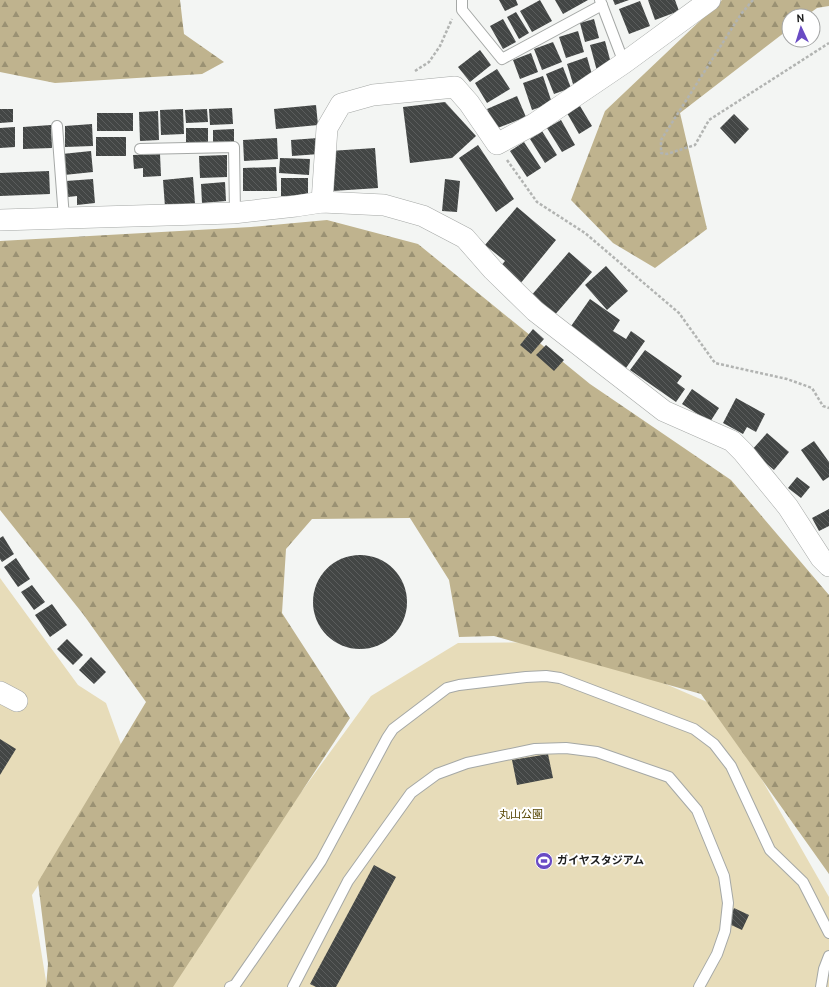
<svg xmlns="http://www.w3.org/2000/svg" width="829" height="987" font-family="Overpass,'Noto Sans JP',sans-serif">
<defs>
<pattern id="forest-firs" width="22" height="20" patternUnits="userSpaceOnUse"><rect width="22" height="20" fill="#bfb38e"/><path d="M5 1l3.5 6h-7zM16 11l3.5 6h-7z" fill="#9a9173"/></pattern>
<pattern id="building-back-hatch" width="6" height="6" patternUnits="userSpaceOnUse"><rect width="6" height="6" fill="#434645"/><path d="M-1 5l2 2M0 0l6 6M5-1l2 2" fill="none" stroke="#5b5d5d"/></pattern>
</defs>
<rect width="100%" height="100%" fill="#f3f5f3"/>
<g fill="#e7dcb9">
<polygon points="0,578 78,685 106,703 124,753 32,895 47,987 0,987"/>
<polygon points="569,642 721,708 829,897 829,987 139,987 160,986 371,696 458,643"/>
</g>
<g fill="url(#forest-firs)">
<polygon points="0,0 180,0 184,34 224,62 202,74 55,83 0,72"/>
<polygon points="722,0 829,0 829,6 817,8 806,16 789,16 789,29 680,113 707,229 655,268 613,243 571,200 605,111"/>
<polygon points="327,220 418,244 590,384 731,480 829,595 829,874 701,694 494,636 459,637 449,580 410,518 312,519 286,549 282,613 350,718 173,987 46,987 48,964 38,882 146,702 83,614 0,510 0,241 251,227"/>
</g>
<g fill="url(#building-back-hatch)">
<polygon points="499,0 516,0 518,5 505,11"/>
<polygon points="540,0 552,21 532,32 520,11"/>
<polygon points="555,0 588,0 563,14"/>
<polygon points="613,0 629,0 615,5"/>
<polygon points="648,0 675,0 679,11 655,20"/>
<polygon points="640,1 650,26 629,34 619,9"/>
<polygon points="516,12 529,33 519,39 507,17"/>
<polygon points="503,19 516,42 503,49 490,26"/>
<polygon points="594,19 599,38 585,42 580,23"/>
<polygon points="578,31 584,52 566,58 559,37"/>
<polygon points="605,41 612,67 597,71 590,45"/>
<polygon points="553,42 562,62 542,70 534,49"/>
<polygon points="480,50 491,65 470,82 458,67"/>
<polygon points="531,53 538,72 520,79 513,60"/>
<polygon points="587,57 593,78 573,84 567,64"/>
<polygon points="563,67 571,88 554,94 546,74"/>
<polygon points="497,69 510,89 487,103 475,83"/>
<polygon points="543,76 552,103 532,110 523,83"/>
<polygon points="517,96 526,117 495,129 487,109"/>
<polygon points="445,102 476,136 452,158 410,163 403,107"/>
<polygon points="316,105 318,125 276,129 274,109"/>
<polygon points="580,106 592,126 579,134 567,113"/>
<polygon points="232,108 233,124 210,125 209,109"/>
<polygon points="0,109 13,109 13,122 0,123"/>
<polygon points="183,109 184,134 161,135 160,110"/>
<polygon points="207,109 208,122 186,123 185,110"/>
<polygon points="158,111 159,140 140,141 139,112"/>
<rect x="97" y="113" width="36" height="18"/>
<polygon points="734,114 749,129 735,144 720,128"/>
<polygon points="561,120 575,145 562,152 547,128"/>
<polygon points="92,124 93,146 65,147 65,126"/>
<polygon points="51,125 52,148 23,149 23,127"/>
<polygon points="15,127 15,147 0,148 0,128"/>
<rect x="186" y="128" width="22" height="15"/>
<polygon points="234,129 234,144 213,144 213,130"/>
<polygon points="542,131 557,155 545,163 530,139"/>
<rect x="96" y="137" width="30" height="19"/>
<polygon points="277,138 278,159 244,161 243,140"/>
<polygon points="318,138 319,154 292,156 291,140"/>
<polygon points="524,142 541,168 527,177 510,151"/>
<polygon points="478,145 514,199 496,212 459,158"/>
<polygon points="375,148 378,188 333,191 330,151"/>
<polygon points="91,151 93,172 64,175 62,154"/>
<polygon points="160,154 161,176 143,177 143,168 134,169 133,155"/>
<polygon points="227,155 227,177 200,178 199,156"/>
<polygon points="280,158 310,159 309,175 279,173"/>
<polygon points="276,167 277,191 243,191 243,168"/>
<polygon points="49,171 50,194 0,196 0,173"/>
<polygon points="193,177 195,204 165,207 163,180"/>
<rect x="281" y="178" width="27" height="18"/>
<polygon points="93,179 95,203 77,205 77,196 68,197 66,181"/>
<polygon points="445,179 460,181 457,212 442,211"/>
<polygon points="225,182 226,201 202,203 201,184"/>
<polygon points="517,207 556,240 520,284 499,268 505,261 485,245"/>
<polygon points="569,252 592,272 553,317 530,297"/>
<polygon points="606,266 628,291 607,310 585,285"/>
<polygon points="590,299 620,320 613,331 626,339 631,331 645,341 626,368 569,329"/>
<polygon points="533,329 544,339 531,354 520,345"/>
<polygon points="546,345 564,360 554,371 536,355"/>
<polygon points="645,350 682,376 677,383 685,389 676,402 630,370"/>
<polygon points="692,389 719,408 710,422 682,404"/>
<polygon points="736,398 765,414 756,432 747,427 743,434 723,423"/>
<polygon points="767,433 789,452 774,470 751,451"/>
<polygon points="814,441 829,462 829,477 823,481 801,450"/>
<polygon points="797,477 810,487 801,498 788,488"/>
<polygon points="829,509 829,526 819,531 812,518"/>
<polygon points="3,536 14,554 2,562 0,559 0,538"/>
<circle cx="360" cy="602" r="47"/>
<polygon points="16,558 30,579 18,587 4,567"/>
<polygon points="32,585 45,602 34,610 21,592"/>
<polygon points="52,604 67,625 50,637 35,615"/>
<polygon points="67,639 83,655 73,665 57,649"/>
<polygon points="91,657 106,672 94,684 79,670"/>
<polygon points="0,739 16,749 0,775"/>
<polygon points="548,754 553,778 517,785 512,760"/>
<polygon points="374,865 396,877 336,987 316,987 310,984"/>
<polygon points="734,908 749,915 742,930 727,923"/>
</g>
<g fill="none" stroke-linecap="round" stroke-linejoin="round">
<defs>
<g id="service">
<polyline points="462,0 462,10 502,59 602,5"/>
<polyline points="600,0 624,63"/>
<polyline points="57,126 64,218"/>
<polyline points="140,149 234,147 235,213"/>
<polyline points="230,987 235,985 321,861 387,738 393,729 447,688 459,685 526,677 546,676 560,678 694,729 714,744 731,766 770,850 803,882 829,933"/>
<polyline points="293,987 348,881 411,793 437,774 467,763 535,749 566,748 597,752 669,777 697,810 724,876 728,903 725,931 717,954 699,987"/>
<polyline points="821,987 824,969 829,956"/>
</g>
<g id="minor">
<polyline points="322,202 327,128 341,104 373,95 455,87 469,103 497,144 534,124 624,63 710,0"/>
<polyline points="0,220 233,213 296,206 322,202 384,205 423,216 465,238 493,270 535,311 664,411 732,441 743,452 788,507 821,558 829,566"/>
<polyline points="0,692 17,701"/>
</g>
</defs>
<use href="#service" stroke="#a5a8a6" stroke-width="12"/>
<use href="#minor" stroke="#a5a8a6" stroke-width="22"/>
<g stroke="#b2b4b2" stroke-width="2.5" stroke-dasharray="3 2" stroke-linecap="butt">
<polyline points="753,0 741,14 661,140 661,153 667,154 695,145 709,120 829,43"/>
<polyline points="415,71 429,62 440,46 452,19"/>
<polyline points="507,160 537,202 585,233 679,313 715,363 787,379 812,388 823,406 829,408"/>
</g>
<use href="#service" stroke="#fff" stroke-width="10"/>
<use href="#minor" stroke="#fff" stroke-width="21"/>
</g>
<defs>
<symbol id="stadium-disc" viewBox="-11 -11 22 22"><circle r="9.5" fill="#694bc4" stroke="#fff"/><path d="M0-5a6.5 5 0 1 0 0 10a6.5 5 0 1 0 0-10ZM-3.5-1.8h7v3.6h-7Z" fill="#fff"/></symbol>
</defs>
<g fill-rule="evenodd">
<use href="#stadium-disc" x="534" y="851" width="20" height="20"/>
</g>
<g text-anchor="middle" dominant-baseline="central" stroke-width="4" stroke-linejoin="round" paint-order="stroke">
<g font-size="11" fill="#564500" stroke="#fff">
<text x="521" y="815">丸山公園</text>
</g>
<g font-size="11" font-weight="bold" fill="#1c1d1d" stroke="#fff" text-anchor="start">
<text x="557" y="861">ガイヤスタジアム</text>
</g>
</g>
<g transform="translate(801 28) rotate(356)"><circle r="19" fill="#ffffff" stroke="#a4a5a5"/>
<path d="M0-3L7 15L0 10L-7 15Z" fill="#694bc4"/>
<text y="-6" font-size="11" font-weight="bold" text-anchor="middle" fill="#1c1d1d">N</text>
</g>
</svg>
